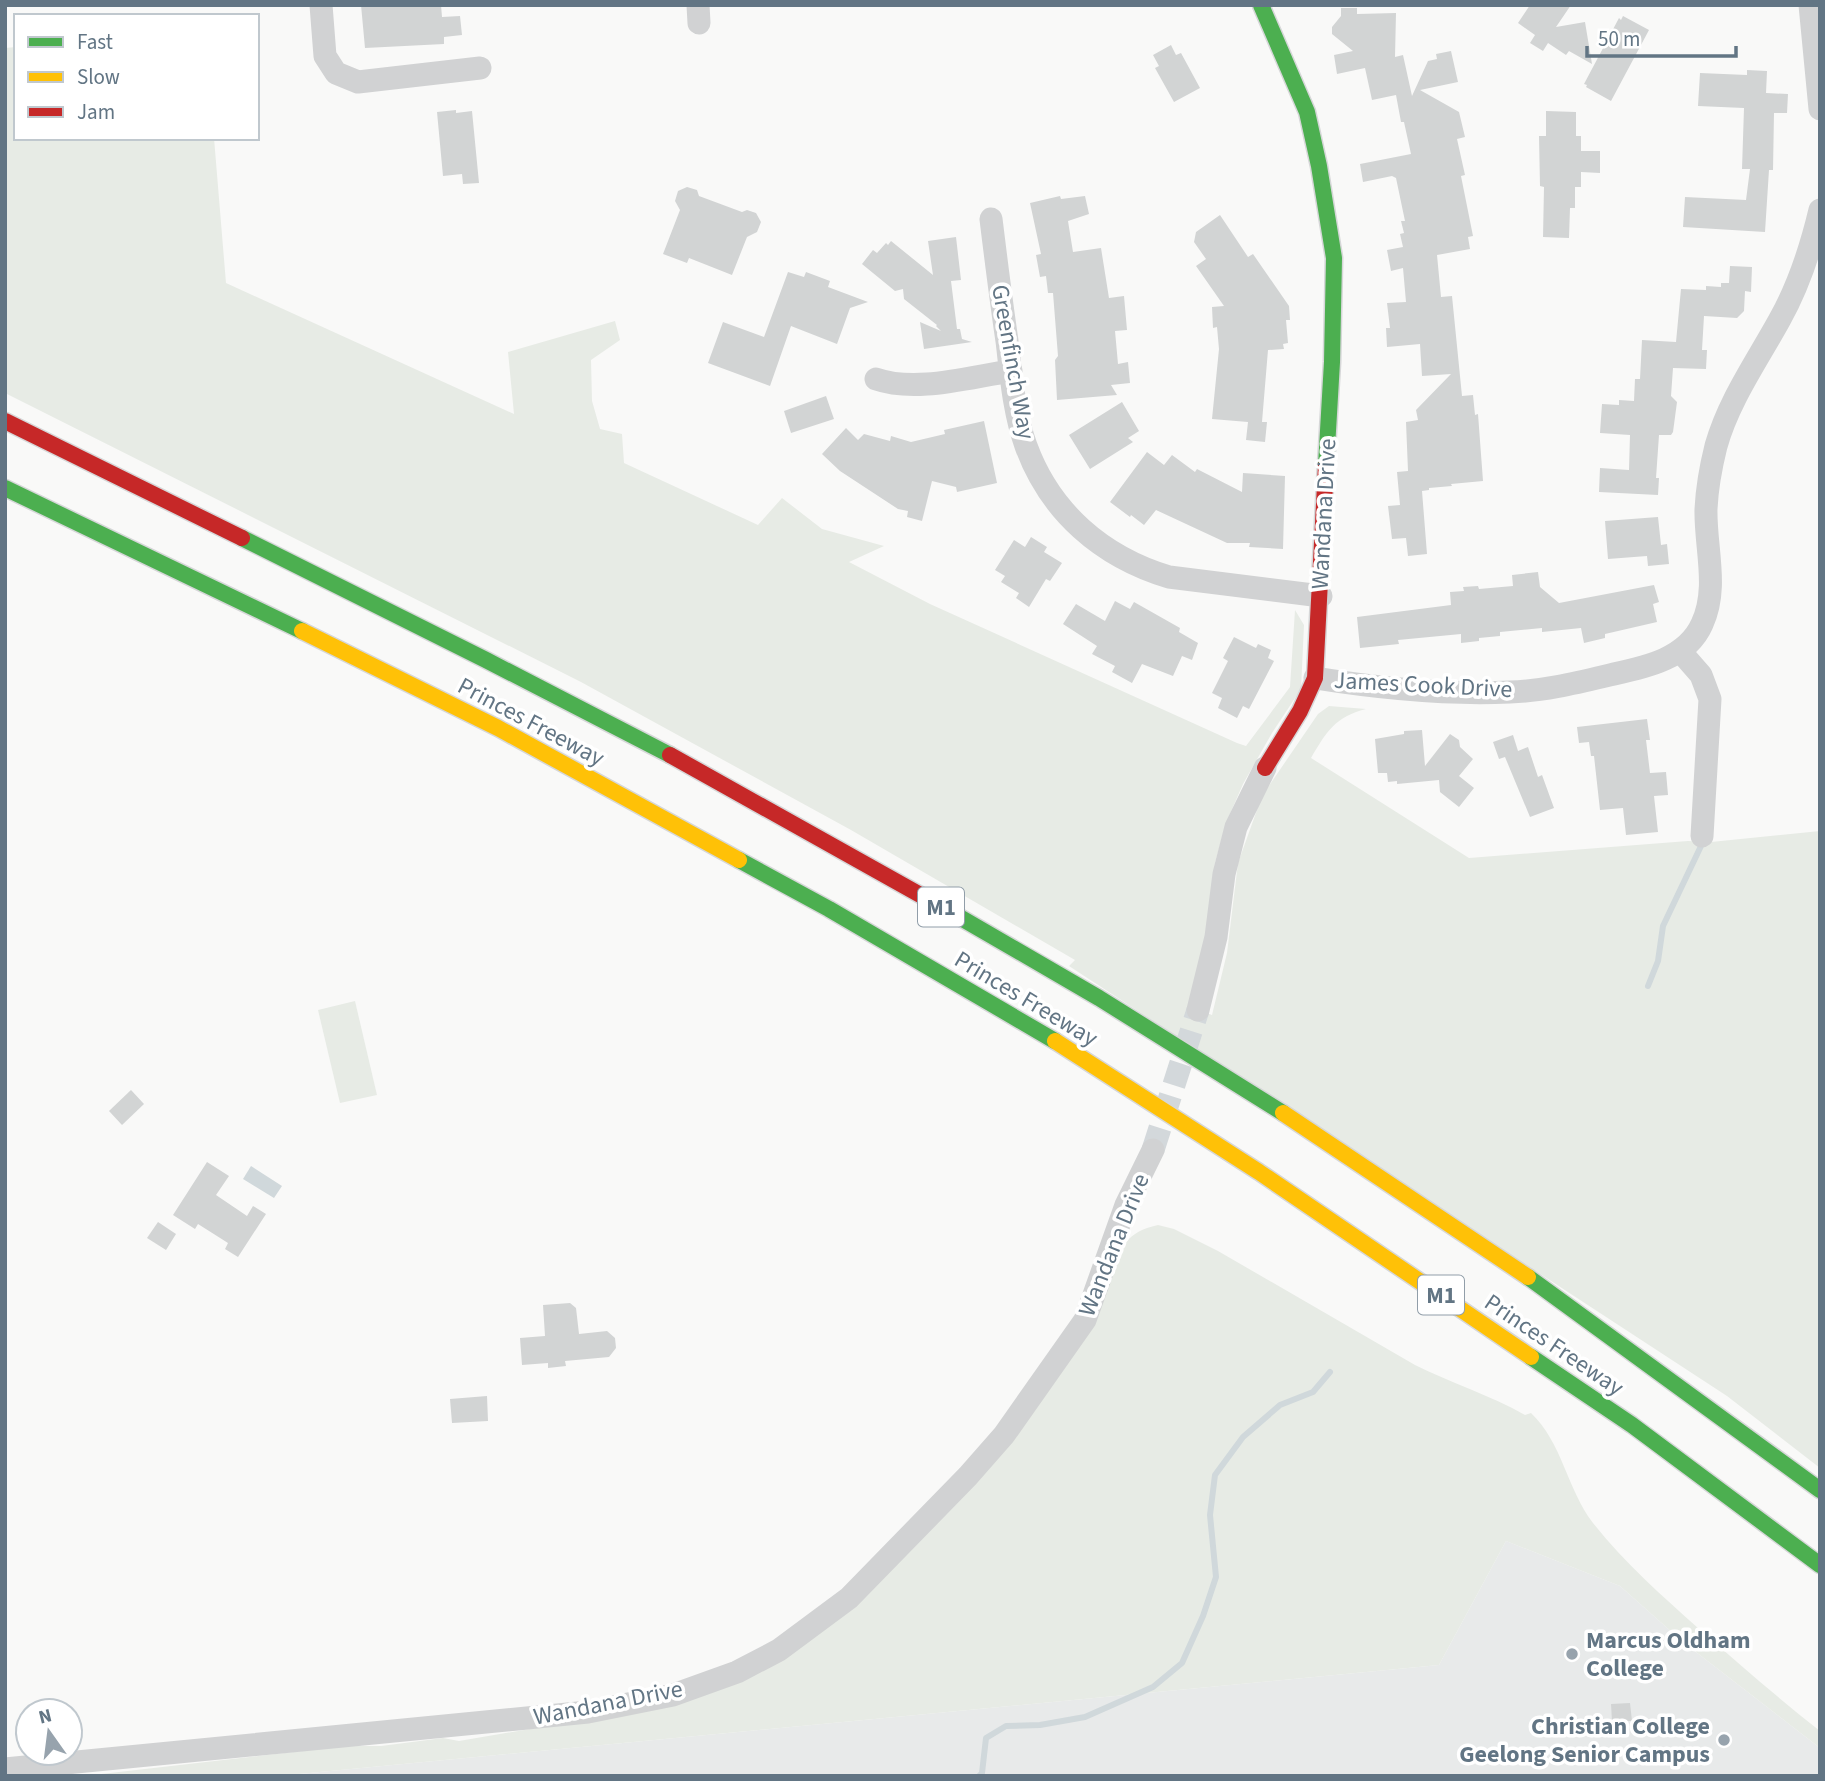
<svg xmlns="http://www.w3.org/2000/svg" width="1825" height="1781" font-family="'Source Sans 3',sans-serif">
<rect width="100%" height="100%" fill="#f9f9f8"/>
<polygon fill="#e8eaea" points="1506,1541 1620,1586 1683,1642 1820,1748 1820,1776 278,1776 1439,1665"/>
<g fill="#e7ebe5">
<path d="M16,47V138H214L226,283L514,414L508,352L615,321L620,340L591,360L592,401L600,429L622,434L624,463L758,525L782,498L822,529L884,546L849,562L930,604L1237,743L1246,746L1290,687L1295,610L1304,625L1301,689L1272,733L1243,784L1226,823L1215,863L1205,942L1188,1006L1212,1015L1227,953L1238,863L1262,796L1318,714L1329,706L1366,709C1335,717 1327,731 1311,758L1469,858L1688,841L1711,842L1820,831V1468L1727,1396L1069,966L1075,960L851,830L581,682L5,393V48Z"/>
<polygon points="355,1001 377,1095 340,1103 318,1010"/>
<path d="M1158,1225L1174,1229L1218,1251L1415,1365C1451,1383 1490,1395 1525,1415L1531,1413C1562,1442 1567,1489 1593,1523C1624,1562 1661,1595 1698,1628C1738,1663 1778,1698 1820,1731V1748L1683,1642L1620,1586L1506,1541L1439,1665L278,1776H84L346,1746H381L443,1738L459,1741L553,1725L758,1665L944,1510L1107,1278C1123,1248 1123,1233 1158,1225Z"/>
</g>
<polygon fill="#d0d8db" points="251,1166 282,1186 274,1198 243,1179"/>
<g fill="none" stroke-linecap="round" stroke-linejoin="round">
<g stroke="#d0d8db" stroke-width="6">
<polyline points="1648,986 1658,961 1663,926 1701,846"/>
<polyline points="979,1776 982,1773 986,1738 1006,1726 1040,1725 1085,1717 1153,1687 1182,1663 1203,1616 1216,1577 1210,1515 1215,1475 1243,1437 1280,1405 1313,1392 1330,1372"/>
</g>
</g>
<g fill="#d2d4d4">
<polygon points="361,5 441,5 442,17 460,16 462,35 444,37 444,44 365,48"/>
<polygon points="1530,5 1571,5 1556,27 1585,22 1592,64 1569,51 1566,55 1548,43 1543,51 1530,43 1535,35 1518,23"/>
<polygon points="1341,8 1357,8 1357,14 1396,13 1395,57 1403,55 1412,96 1428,61 1437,59 1436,54 1451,51 1458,82 1420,90 1459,112 1465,137 1457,139 1465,175 1461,176 1473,236 1468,237 1470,249 1437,255 1441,297 1452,296 1462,396 1473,395 1475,415 1478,414 1483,481 1451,484 1452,486 1429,488 1429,490 1422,491 1427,554 1408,556 1406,538 1392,539 1388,506 1400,505 1397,472 1408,471 1406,422 1418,420 1416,410 1451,374 1422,376 1420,344 1387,347 1386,328 1390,328 1387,303 1406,302 1403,268 1391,271 1387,250 1403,247 1400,234 1404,233 1401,221 1405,221 1396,178 1392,176 1363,182 1360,164 1411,154 1404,122 1401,122 1396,95 1372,100 1365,68 1337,74 1334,55 1353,51 1332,34 1332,27 1341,16"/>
<polygon points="1623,16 1649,30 1611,101 1586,87 1587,85 1584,84 1619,18 1621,20"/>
<polygon points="1171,45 1176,55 1181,53 1200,88 1174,102 1155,68 1159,66 1153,55"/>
<polygon points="1747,70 1767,71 1766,93 1788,94 1787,113 1774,113 1773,170 1769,170 1765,232 1683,227 1685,197 1746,200 1750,169 1742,169 1744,108 1698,106 1700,73 1747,75"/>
<polygon points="456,110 456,113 472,111 479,183 463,184 462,174 443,176 437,112"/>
<polygon points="1546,111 1576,112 1576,136 1581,136 1581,151 1600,151 1600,173 1581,172 1581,187 1575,187 1575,208 1570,208 1569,238 1543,237 1544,187 1540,186 1539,136 1546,136"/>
<polygon points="687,187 697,190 699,196 742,212 747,210 756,213 761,222 757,232 747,237 732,275 689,258 687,263 663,254 680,210 675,201 678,191"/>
<polygon points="1060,196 1061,199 1085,196 1089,214 1068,221 1073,252 1101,248 1109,298 1124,296 1127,330 1115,331 1118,364 1128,362 1130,383 1111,385 1117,395 1057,400 1055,360 1058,356 1053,293 1048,293 1046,276 1040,277 1036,255 1041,254 1030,203"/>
<polygon points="1220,215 1248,257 1253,254 1289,306 1290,320 1286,320 1288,343 1283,344 1284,349 1268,350 1262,422 1267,422 1265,442 1246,440 1248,422 1212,419 1219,349 1217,327 1213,328 1212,307 1224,306 1196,266 1206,259 1194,242 1196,232"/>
<polygon points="956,237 961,280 951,281 957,329 960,329 962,339 972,342 924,349 920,322 941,331 936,326 937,325 904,299 903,289 895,291 862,264 873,250 877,253 886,243 888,245 891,241 933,275 928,241"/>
<polygon points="1730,266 1752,267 1751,292 1745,291 1744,311 1737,318 1704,316 1702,350 1707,350 1706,369 1673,368 1671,396 1677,402 1673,432 1671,435 1659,435 1656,478 1659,478 1658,495 1599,492 1600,468 1629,470 1630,435 1600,433 1602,404 1619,405 1619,400 1634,401 1635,379 1640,379 1642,340 1676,342 1681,289 1706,290 1706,286 1721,287 1721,283 1729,283"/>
<polygon points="788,272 804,277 806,272 830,281 828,287 868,302 850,308 837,344 791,326 770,386 708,363 723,322 764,337"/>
<polygon points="826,396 834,419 791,433 784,411"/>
<polygon points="1122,402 1139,431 1128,438 1133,442 1090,469 1069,435"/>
<polygon points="984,421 997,483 957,492 956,487 932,481 922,521 907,517 908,511 898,509 840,471 822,454 846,428 858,440 864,434 890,441 891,436 911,442 945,434 944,430"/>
<polygon points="1147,452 1164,465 1172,455 1195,472 1197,469 1242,492 1243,473 1285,476 1283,549 1249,547 1250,543 1227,543 1156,510 1144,525 1131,515 1130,517 1110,502"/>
<polygon points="1658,517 1661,545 1667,544 1669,564 1648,566 1647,556 1608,559 1605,521"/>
<polygon points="1031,537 1047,547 1044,552 1062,563 1050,581 1046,579 1029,607 1016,598 1019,593 1001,582 1005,576 995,570 1014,540 1025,547"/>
<polygon points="1538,572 1540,587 1559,603 1654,585 1659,602 1653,604 1657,622 1605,634 1605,638 1584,643 1581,628 1542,632 1542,628 1500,632 1500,636 1479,638 1479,641 1461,643 1461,634 1398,640 1399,644 1360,648 1357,617 1451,605 1450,592 1464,591 1463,587 1478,586 1479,589 1513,586 1512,575"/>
<polygon points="1115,601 1130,609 1134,602 1180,628 1179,632 1198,643 1192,660 1182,656 1173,676 1142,664 1132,683 1112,672 1115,666 1092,654 1097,646 1063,624 1076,604 1105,621"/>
<polygon points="1234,637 1256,648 1258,644 1271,650 1268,658 1274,661 1249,709 1243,706 1237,718 1218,708 1222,698 1212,693 1228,661 1223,658"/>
<polygon points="1647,719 1650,740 1646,740 1650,773 1666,772 1668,795 1654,796 1658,832 1626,835 1623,808 1600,810 1594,756 1591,756 1589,742 1579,743 1577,727"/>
<polygon points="1422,730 1425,766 1450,734 1459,740 1460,747 1473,759 1459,776 1474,788 1459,807 1440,792 1439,780 1397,784 1397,781 1388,782 1387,773 1378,773 1375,739 1404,734 1404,731"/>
<polygon points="1513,735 1518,751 1528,747 1538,777 1542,775 1554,808 1530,817 1505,757 1499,759 1493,742"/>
<polygon points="131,1090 144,1104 122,1125 109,1111"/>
<polygon points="207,1162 229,1176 216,1195 247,1216 253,1206 266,1214 238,1257 225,1249 228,1243 198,1224 195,1229 173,1215"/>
<polygon points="158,1222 176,1234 166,1250 147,1238"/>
<polygon points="570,1303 576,1308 579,1334 607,1331 615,1338 616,1348 609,1357 565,1361 566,1366 548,1368 548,1363 522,1365 520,1338 545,1336 543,1305"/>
<polygon points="487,1396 488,1421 452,1423 450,1399"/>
<polygon points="1630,1703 1632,1721 1612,1721 1611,1704"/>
</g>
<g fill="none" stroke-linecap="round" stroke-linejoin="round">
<polyline stroke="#d3d8db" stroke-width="23" stroke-dasharray="23 11" stroke-linecap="butt" points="1153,1150 1198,1010"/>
<defs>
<g id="fast">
<polyline points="1261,5 1307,112 1319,166 1334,258 1332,362 1326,465"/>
<polyline points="5,488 302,631"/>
<polyline points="242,538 486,660 670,755"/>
<polyline points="739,860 829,909 1055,1041"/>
<polyline points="949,911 1099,998 1283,1113"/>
<polyline points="1528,1277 1820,1490"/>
<polyline points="1531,1357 1632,1425 1820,1565"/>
</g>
<g id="slow">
<polyline points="302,631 498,728 739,860"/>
<polyline points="1055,1041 1259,1172 1531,1357"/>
<polyline points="1283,1113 1528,1277"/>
</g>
<g id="jam">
<polyline points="5,421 242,538"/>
<polyline points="670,755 949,911"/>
<polyline points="1265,768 1300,711 1315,678 1326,465"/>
</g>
</defs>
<use href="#fast" stroke="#d6d7d8" stroke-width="19"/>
<use href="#slow" stroke="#d6d7d8" stroke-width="19"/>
<use href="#jam" stroke="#d6d7d8" stroke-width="19"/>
<g stroke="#d1d2d3" stroke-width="23">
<polyline points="321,5 325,56 336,73 358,82 480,68"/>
<polyline points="698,5 699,23"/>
<polyline points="1810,5 1820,109"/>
<path d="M991,219C996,260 1001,300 1007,341C1011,375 1014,413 1026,446C1050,512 1102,557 1169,577L1321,596"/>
<path d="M876,379C916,393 969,377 1011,371"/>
<polyline points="1680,651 1701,675 1710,699 1702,836"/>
<path d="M1315,678C1378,688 1446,695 1510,692C1545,691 1580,682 1614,674C1647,667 1687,658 1702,624C1719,588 1705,547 1706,509C1707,488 1711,466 1716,446C1729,400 1757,361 1780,319C1799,285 1811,248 1820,210"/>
<polyline points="1198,1010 1216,937 1224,874 1236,827 1265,768"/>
<polyline points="5,1769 588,1712 673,1695 737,1672 779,1650 849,1598 968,1476 1004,1435 1085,1320 1126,1205 1153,1150"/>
</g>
<use href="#fast" stroke="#4caf50" stroke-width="16"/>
<use href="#slow" stroke="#ffc107" stroke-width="16"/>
<use href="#jam" stroke="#c62828" stroke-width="16"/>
</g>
<g fill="#97a3ad" stroke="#fff" stroke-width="2.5">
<circle cx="1572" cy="1654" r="7"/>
<circle cx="1724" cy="1740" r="7"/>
</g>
<g text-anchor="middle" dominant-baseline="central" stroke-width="7" stroke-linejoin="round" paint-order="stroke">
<g fill="#fff" stroke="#919ea9" stroke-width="2">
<rect x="918" y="887.5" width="46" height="39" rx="5"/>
<rect x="1418" y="1275.5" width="46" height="39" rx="5"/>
</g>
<g font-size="23" font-weight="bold" fill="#627584">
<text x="941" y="907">M1</text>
<text x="1441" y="1295">M1</text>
</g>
<g font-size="24" fill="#627584" stroke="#fff">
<text transform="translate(1013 362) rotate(80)">Greenfinch Way</text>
<text transform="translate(1324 514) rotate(-87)">Wandana Drive</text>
<text transform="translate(1423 685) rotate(3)">James Cook Drive</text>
<text transform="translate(531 722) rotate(28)">Princes Freeway</text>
<text transform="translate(1026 999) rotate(31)">Princes Freeway</text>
<text transform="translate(1114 1245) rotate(-68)">Wandana Drive</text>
<text transform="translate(1554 1345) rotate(34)">Princes Freeway</text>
<text transform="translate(608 1703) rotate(-11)">Wandana Drive</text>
</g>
<g font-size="24" font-weight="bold" fill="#627584" stroke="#fff" text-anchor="start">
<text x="1586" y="1640">Marcus Oldham<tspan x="1586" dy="28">College</tspan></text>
<text x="1710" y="1726" text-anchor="end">Christian College<tspan x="1710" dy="28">Geelong Senior Campus</tspan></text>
</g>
</g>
<rect width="1825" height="1781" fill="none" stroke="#627584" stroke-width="14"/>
<rect x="14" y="14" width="245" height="126" fill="#ffffff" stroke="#c0c8ce" stroke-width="2"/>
<rect x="28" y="37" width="35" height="10" fill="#4caf50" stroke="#c0c8ce" stroke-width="2"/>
<text x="77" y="49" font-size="21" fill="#627584">Fast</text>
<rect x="28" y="72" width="35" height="10" fill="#ffc107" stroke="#c0c8ce" stroke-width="2"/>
<text x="77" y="84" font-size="21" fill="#627584">Slow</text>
<rect x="28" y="107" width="35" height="10" fill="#c62828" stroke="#c0c8ce" stroke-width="2"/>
<text x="77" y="119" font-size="21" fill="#627584">Jam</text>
<g transform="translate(49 1732) rotate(346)"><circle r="33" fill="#ffffff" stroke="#c0c8ce" stroke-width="2"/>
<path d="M0-5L12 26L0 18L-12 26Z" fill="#97a3ad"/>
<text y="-10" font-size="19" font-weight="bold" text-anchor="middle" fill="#627584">N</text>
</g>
<path d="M1587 46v10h149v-10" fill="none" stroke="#627584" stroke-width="3.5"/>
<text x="1598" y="46" font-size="21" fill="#627584" stroke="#ffffff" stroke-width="5" paint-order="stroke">50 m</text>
</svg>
